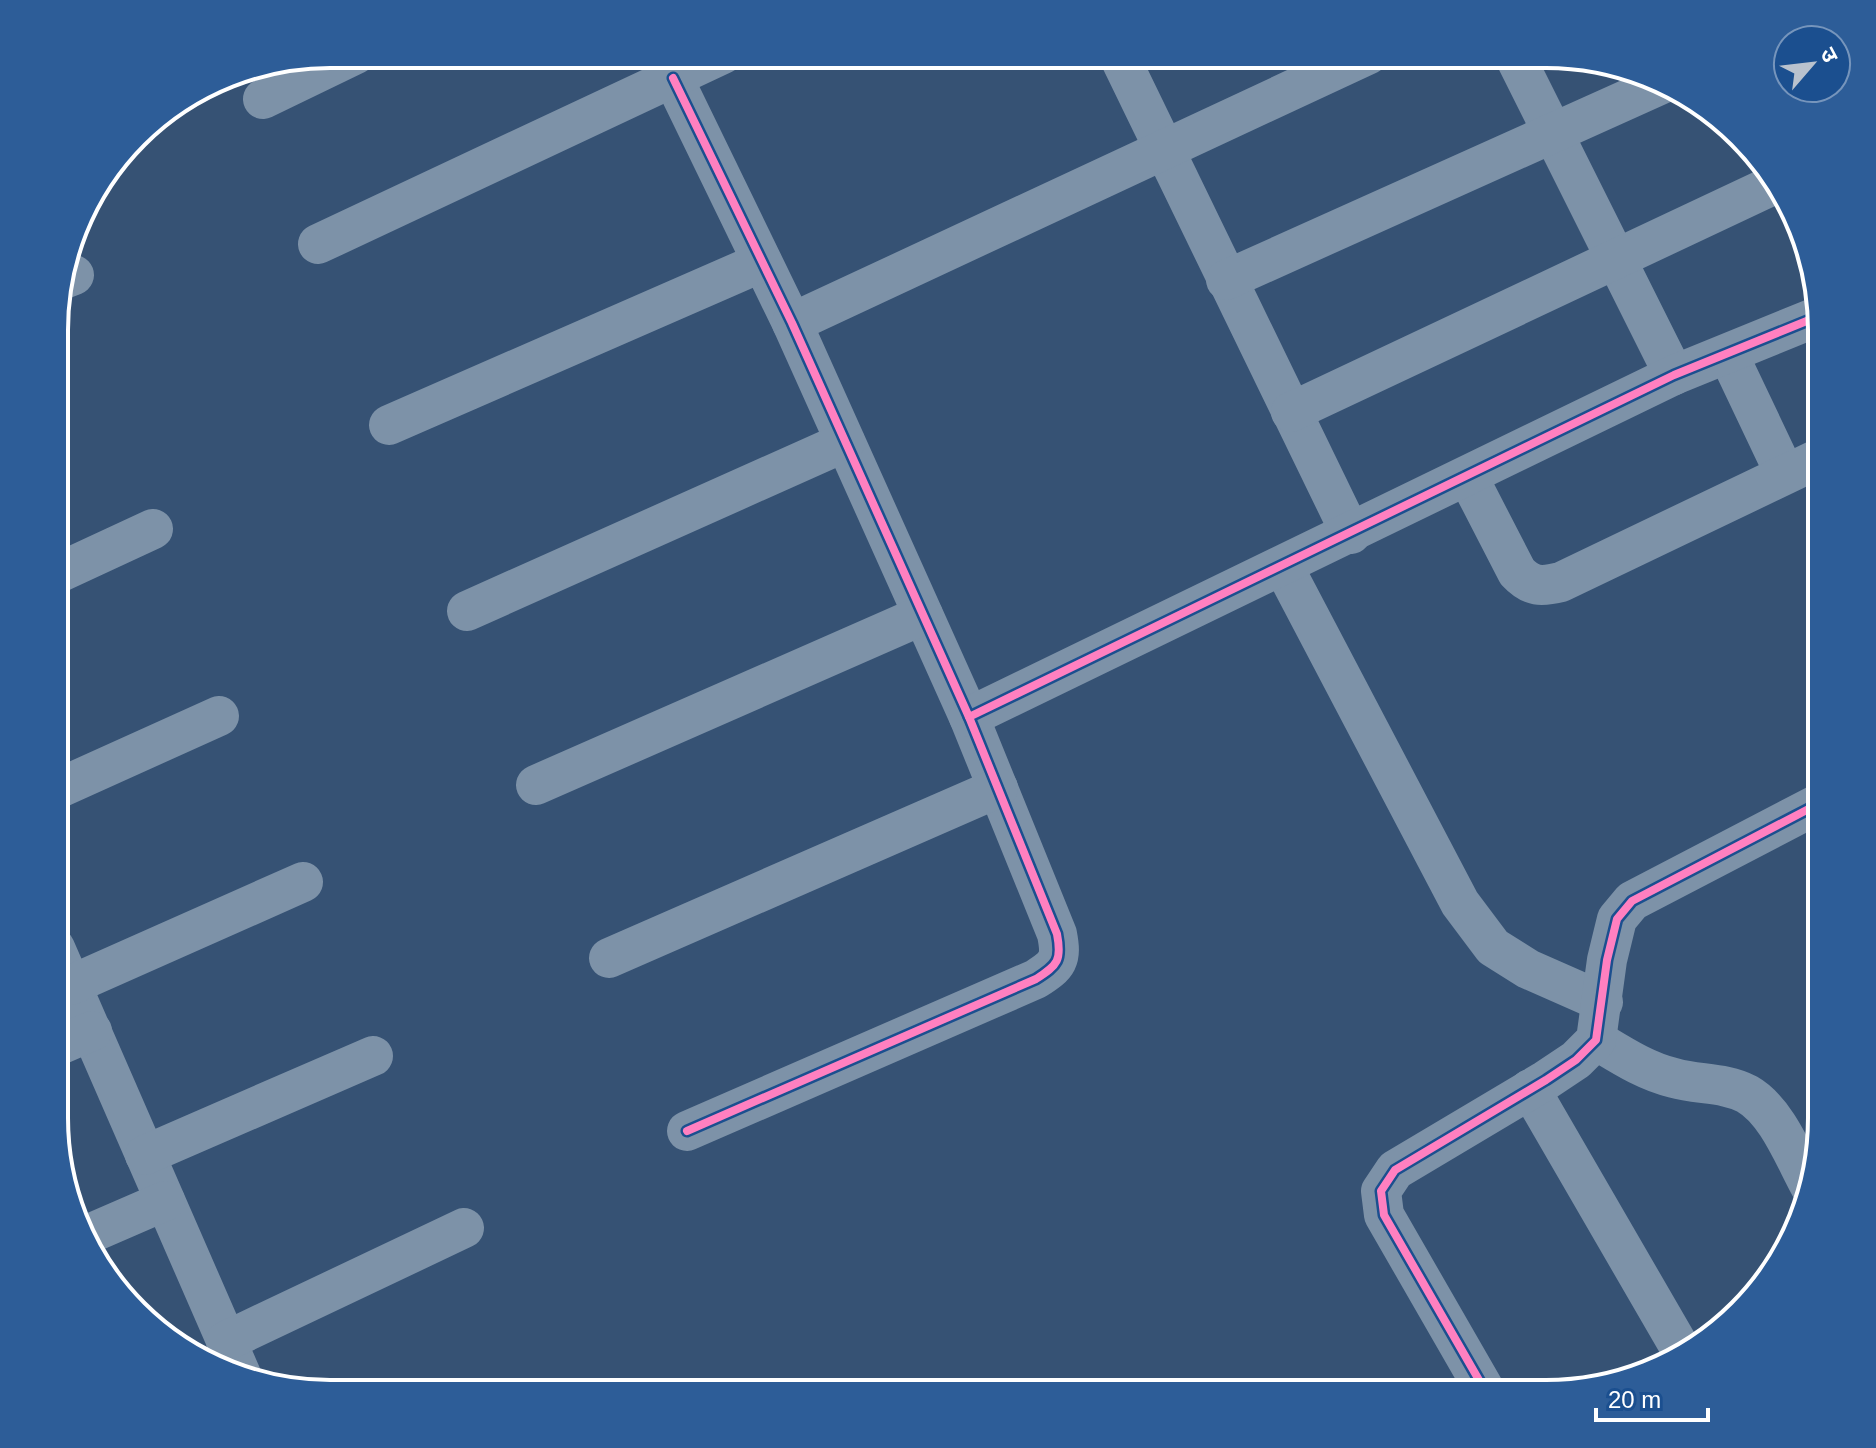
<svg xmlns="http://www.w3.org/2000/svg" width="1876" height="1448" font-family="Arial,'Noto Sans Devanagari',sans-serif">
<rect width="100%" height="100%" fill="#365274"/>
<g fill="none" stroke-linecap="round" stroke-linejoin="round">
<g stroke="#7d92a8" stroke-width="40">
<polyline points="1118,54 1351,534"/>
<polyline points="1514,55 1674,375"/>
<path d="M673,78L792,323L969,717L1057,934C1062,960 1058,965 1036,979L687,1131"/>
<polyline points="263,99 356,54"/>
<polyline points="318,244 723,54"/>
<polyline points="61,280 74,275"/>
<polyline points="1226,280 1664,83"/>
<polyline points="792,323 1369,54"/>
<polyline points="1728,354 1785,474"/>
<polyline points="1291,412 1775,184"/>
<polyline points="389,425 762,262"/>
<path d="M1468,477L1517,572C1531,587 1541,587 1561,582L1822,457"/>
<polyline points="1283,566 1460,903 1493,947 1528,969 1603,1002"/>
<polyline points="56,574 153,529"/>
<polyline points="467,611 845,442"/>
<polyline points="969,717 1674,375 1819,316"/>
<polyline points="536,785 923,615"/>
<polyline points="55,790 219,716"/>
<polyline points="55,948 242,1377"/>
<polyline points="609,958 998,788"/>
<polyline points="71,985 303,882"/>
<path d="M1596,1040C1621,1055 1645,1071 1674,1078C1698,1085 1724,1082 1747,1094C1777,1111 1794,1157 1810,1186"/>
<polyline points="55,1047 92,1031"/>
<polyline points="1530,1089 1683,1353"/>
<polyline points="145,1155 373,1056"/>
<polyline points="82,1237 165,1201"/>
<polyline points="226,1341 464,1228"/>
<polyline points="1487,1394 1384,1215 1381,1191 1395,1170 1546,1080 1576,1060 1596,1040 1607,960 1617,919 1632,901 1822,802"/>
</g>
<defs>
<g id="cycleway">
<path d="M673,78L792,323L969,717L1057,934C1062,960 1058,965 1036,979L687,1131"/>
<polyline points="969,717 1674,375 1819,316"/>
<polyline points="1487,1394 1384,1215 1381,1191 1395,1170 1546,1080 1576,1060 1596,1040 1607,960 1617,919 1632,901 1822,802"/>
</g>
</defs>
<use href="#cycleway" stroke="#1b4f8f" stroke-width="13"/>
<use href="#cycleway" stroke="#ff80c0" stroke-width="8"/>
</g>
<path d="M0 0H1876V1448H0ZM330 68H1546A262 262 0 0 1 1808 330V1118A262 262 0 0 1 1546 1380H330A262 262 0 0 1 68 1118V330A262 262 0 0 1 330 68Z" fill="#2d5d98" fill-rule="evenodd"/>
<path fill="none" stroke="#fff" stroke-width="4" d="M330 68H1546A262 262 0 0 1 1808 330V1118A262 262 0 0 1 1546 1380H330A262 262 0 0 1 68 1118V330A262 262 0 0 1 330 68Z"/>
<g transform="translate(1812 64) rotate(62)"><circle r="38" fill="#1b4f8f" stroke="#7695bc" stroke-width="2"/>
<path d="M0-6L14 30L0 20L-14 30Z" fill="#b9c2ce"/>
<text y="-12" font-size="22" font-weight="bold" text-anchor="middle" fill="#ffffff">उ</text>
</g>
<path d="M1596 1408v12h112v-12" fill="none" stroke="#ffffff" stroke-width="4"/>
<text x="1608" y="1408" font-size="24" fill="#ffffff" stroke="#1b4f8f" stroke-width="6" paint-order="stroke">20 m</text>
</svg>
